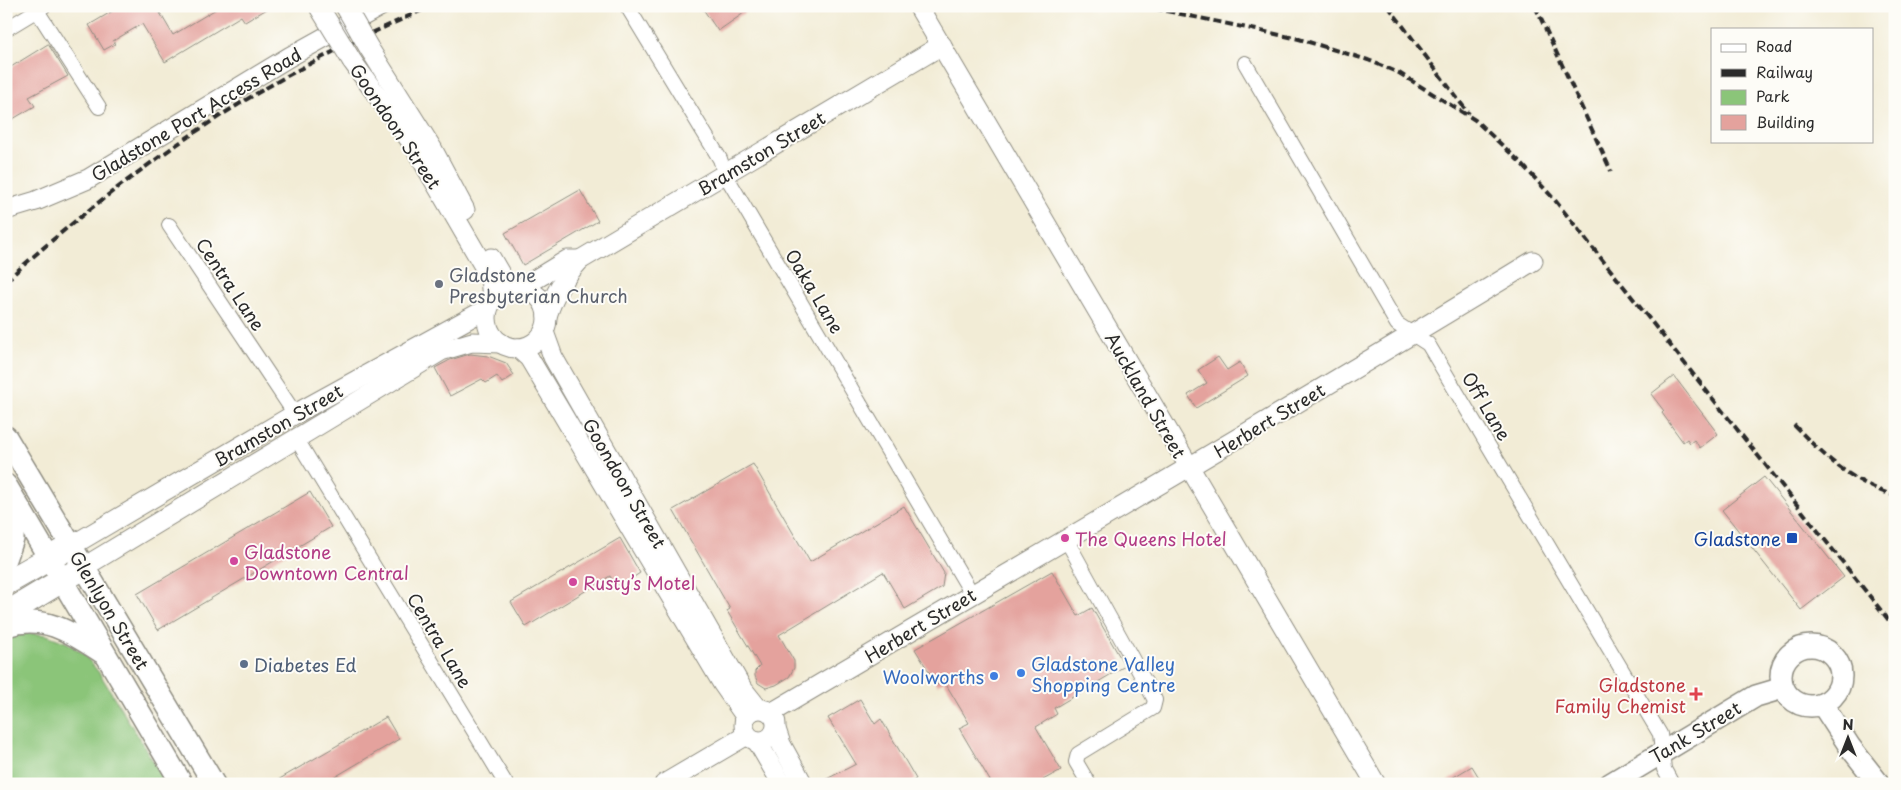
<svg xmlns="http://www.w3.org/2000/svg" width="1901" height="790" font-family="'Playpen Sans',sans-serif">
<rect width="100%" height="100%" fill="#fdfcf7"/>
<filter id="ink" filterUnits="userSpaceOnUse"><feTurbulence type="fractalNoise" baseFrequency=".02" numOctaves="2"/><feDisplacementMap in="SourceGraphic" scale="10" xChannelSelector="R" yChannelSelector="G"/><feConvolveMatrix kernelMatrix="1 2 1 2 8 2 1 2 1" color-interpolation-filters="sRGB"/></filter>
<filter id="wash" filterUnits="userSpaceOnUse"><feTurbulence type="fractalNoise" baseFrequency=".0096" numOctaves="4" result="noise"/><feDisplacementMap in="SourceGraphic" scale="20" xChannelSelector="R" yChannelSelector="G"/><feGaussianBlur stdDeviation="1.12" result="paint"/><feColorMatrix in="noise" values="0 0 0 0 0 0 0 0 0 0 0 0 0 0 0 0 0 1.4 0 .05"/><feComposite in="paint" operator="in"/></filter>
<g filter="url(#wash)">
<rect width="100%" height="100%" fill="#f2ecd6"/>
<polygon fill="#8bc579" stroke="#5b7852" points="29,633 47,635 68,643 84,654 100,674 167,784 6,784 6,637"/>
<g id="blocks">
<g fill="#e4a29d">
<polygon points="121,6 156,6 173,35 221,6 272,6 245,22 241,16 165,62 142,24 113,41 115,44 104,50 89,25"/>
<polygon points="701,6 754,6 718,31"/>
<polygon points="48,44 68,76 29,97 35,106 6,123 6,70"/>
<polygon points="580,190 598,221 523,265 505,233"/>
<polygon points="470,354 488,356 506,363 514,375 502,383 497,376 486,383 482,379 450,396 435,368 450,360"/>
<polygon points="1218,357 1227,370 1240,362 1248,376 1196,408 1188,395 1207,383 1198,370"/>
<polygon points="1674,376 1718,434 1700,448 1694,440 1690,443 1687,439 1683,442 1662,413 1664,411 1651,394"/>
<polygon points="753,464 810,562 904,506 944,573 942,587 905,609 883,572 779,635 794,661 794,668 789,677 776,685 766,688 758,683 755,676 755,671 760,666 727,611 730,609 673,510"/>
<polygon points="1764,477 1844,577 1801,610 1722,510"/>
<polygon points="310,492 331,527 158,630 137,594"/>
<polygon points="620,538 640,573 617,588 610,576 526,627 511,602"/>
<polygon points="1052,571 1078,616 1092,608 1125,666 1054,708 1057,714 1036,727 1061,770 1043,780 1045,784 992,784 959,728 969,723 944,681 937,685 915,649"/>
<polygon points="860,699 875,724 881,719 916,779 908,784 817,784 856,764 828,718"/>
<polygon points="386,717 399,739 323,784 271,784"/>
<polygon points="1472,766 1483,784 1442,784"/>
</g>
</g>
</g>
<g filter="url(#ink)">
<use href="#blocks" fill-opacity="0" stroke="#8e8c80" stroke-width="1"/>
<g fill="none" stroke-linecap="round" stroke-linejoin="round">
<defs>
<g id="street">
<polyline points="34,6 99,107"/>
<polyline points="627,6 720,159 725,174 972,594"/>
<polyline points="6,29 44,6"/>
<polyline points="1245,63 1397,324 1428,344 1660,734 1664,769 1672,784"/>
<polyline points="169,225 295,414"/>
<polyline points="296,438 506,784"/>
<polyline points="1066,539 1155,700 1153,708 1078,754 1076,762 1089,784"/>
</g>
<g id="secondary">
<polyline points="918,6 1376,784"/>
<polyline points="369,48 432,148 465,210"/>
<polyline points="352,61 412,143 490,277 492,300"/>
<polyline points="6,210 36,201 88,179 289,57 381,6"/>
<polyline points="491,258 509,289"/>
<circle cx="517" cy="318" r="30"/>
<polyline points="521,288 567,260 580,260"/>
<path d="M547,316C555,292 563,279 580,260L942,45"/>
<polyline points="544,332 553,357 742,688 758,708"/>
<polyline points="518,348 529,358 722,683 745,716"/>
<polyline points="71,546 295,414 488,308"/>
<polyline points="84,567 441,351 472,342 501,343"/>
<circle cx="760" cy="725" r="16"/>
<path d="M771,713C1025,563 1281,415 1533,261"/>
<polyline points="776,729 781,744 803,784"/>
<polyline points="757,741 782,784"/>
<polyline points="664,784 747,735"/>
</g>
<g id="primary">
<polyline points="6,437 214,784"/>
<polyline points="6,485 182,784"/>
<polyline points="6,559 13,539 14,500"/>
<path d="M6,626C44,613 72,633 103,653"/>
<circle cx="1811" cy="676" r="30"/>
<polyline points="1822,704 1850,747 1879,784"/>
<polyline points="1610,784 1756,696 1783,688"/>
</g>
<g id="highway">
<polyline points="6,583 71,546"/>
<polyline points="6,614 84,567"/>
</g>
</defs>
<use href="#street" stroke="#8e8c80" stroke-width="16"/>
<use href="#secondary" stroke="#8e8c80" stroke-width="21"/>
<use href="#primary" stroke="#8e8c80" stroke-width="24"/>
<use href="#highway" stroke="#8e8c80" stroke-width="26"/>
<use href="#street" stroke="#fff" stroke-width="14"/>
<use href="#secondary" stroke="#fff" stroke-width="19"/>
<use href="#primary" stroke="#fff" stroke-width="21"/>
<use href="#highway" stroke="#fff" stroke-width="24"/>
<g stroke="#2b2b2b" stroke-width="4" stroke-dasharray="8 4" stroke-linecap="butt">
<polyline points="1143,6 1299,39 1368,60 1399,73 1475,120 1519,161 1554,199 1895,628"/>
<polyline points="1388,6 1469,114"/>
<polyline points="1535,6 1611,171"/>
<path d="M6,281C99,196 209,115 321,58C357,39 394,23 431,6"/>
<path d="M1794,425C1826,458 1850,481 1895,496"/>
</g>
<defs>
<g id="secondary-bridge">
<polyline points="345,6 369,48"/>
<polyline points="319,7 352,61"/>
</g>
</defs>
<use href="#secondary-bridge" stroke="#8e8c80" stroke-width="21" stroke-linecap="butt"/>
<use href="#secondary-bridge" stroke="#fff" stroke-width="19"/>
</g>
</g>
<circle fill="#6b7280" stroke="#fdfcf7" stroke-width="2" cx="439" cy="284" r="5"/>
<g fill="#d1479c" stroke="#fdfcf7" stroke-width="2">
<circle cx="1065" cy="538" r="5"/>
<circle cx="234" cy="561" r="5"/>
<circle cx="573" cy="582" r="5"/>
</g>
<rect fill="#1a4fb4" stroke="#fdfcf7" stroke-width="2" x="1786" y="532" width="12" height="12" rx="2.5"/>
<circle fill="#5c6f8a" stroke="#fdfcf7" stroke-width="2" cx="244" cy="664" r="5"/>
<g fill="#3f7fe0" stroke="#fdfcf7" stroke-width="2">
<circle cx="1021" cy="673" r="5"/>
<circle cx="994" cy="676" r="5"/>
</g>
<path fill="#e0444e" stroke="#fdfcf7" stroke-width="2" d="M1693.5 686.5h5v5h5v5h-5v5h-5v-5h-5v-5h5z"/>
<g text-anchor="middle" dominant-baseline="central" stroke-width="4" stroke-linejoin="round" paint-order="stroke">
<g font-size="18" fill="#2b2b2b" stroke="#fdfcf7">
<text transform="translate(196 114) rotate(-31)">Gladstone Port Access Road</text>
<text transform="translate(396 126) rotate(56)">Goondoon Street</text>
<text transform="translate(761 153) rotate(-31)">Bramston Street</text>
<text transform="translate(231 284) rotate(56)">Centra Lane</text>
<text transform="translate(815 291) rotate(59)">Oaka Lane</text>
<text transform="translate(1146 395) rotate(60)">Auckland Street</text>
<text transform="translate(1487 406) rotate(59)">Off Lane</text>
<text transform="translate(1269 420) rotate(-31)">Herbert Street</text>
<text transform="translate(278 425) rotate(-30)">Bramston Street</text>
<text transform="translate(625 483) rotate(60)">Goondoon Street</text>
<text transform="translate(110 610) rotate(59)">Glenlyon Street</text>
<text transform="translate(920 625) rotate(-31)">Herbert Street</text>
<text transform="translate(440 640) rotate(59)">Centra Lane</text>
<text transform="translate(1695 732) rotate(-31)">Tank Street</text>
</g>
<g font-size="18" fill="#5b616d" stroke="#fdfcf7" text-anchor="start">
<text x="449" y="274">Gladstone<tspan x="449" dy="21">Presbyterian Church</tspan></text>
</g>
<g font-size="18" fill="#b23c85" stroke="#fdfcf7" text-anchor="start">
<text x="1075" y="538">The Queens Hotel</text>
<text x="244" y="551">Gladstone<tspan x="244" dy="21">Downtown Central</tspan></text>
<text x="583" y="582">Rusty’s Motel</text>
</g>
<g font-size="18" fill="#164399" stroke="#fdfcf7" text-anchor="end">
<text x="1781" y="538">Gladstone</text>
</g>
<g font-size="18" fill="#366cbe" stroke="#fdfcf7" text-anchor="start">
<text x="1031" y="663">Gladstone Valley<tspan x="1031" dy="21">Shopping Centre</tspan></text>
<text x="984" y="676" text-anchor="end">Woolworths</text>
</g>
<g font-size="18" fill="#4e5e75" stroke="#fdfcf7" text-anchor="start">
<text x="254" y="664">Diabetes Ed</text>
</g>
<g font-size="18" fill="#be3a42" stroke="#fdfcf7" text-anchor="end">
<text x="1686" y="684">Gladstone<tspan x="1686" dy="21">Family Chemist</tspan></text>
</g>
</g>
<rect width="1901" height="790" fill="none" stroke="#fdfcf7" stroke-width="25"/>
<rect x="1711" y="28" width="162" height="115" fill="#fdfcf7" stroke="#a9a8a5"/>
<rect x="1721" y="44" width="25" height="8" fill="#ffffff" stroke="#a9a8a5"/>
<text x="1756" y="52" font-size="15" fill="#2b2b2b">Road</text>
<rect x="1721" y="69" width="25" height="8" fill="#2b2b2b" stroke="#a9a8a5"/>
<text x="1756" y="78" font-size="15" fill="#2b2b2b">Railway</text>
<rect x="1721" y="90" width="25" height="15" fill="#8bc579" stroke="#a9a8a5"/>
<text x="1756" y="102" font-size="15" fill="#2b2b2b">Park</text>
<rect x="1721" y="115" width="25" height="15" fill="#e4a29d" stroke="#a9a8a5"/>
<text x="1756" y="128" font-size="15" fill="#2b2b2b">Building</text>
<g transform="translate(1848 738)" stroke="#fdfcf7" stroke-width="4" paint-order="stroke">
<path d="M0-4L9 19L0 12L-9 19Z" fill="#2b2b2b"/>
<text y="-8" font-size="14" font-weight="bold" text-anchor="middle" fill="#2b2b2b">N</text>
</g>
</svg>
